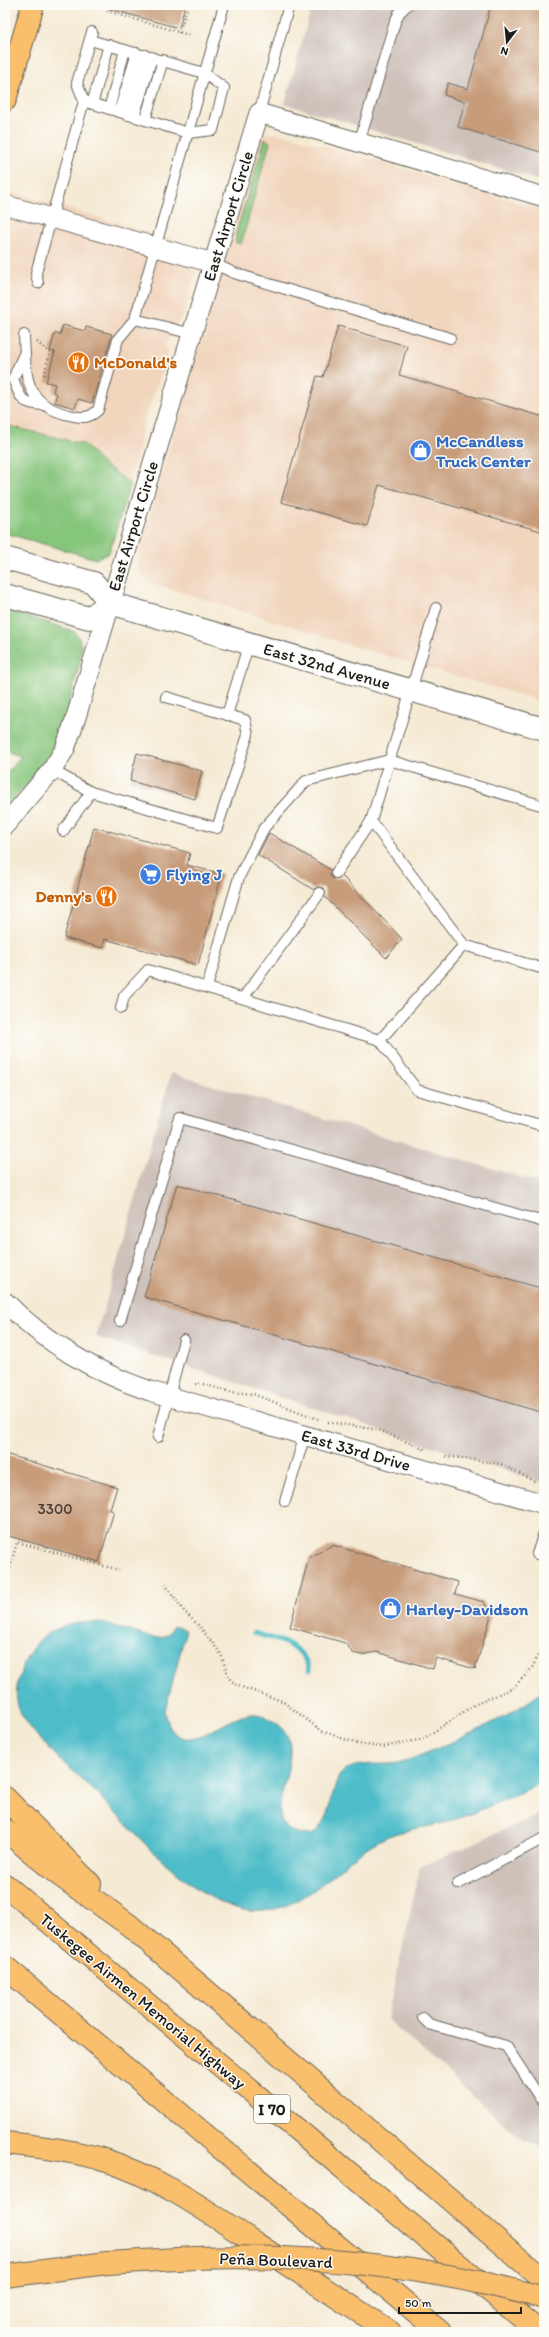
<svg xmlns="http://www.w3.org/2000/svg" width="549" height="2337" font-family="Itim,sans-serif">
<rect width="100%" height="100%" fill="#fdfcf7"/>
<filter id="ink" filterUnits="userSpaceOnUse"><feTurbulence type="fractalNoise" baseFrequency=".025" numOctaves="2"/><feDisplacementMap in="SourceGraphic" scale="8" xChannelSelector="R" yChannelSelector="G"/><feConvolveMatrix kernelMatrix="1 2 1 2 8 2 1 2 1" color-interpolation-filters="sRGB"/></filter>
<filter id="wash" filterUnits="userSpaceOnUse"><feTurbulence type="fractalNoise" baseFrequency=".012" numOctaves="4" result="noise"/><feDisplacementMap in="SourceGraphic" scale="16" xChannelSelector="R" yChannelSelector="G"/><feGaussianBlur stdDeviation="0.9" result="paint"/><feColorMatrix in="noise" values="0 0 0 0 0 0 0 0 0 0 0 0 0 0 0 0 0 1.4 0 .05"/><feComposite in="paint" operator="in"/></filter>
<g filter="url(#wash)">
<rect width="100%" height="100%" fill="#f5ead4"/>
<g fill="#f1d5bd">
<polygon points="265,133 287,135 544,210 544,702 357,647 149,582 141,576 138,567 139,552 260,139"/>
<polygon points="5,190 202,248 185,310 165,345 168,351 167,358 145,417 130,485 122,475 107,468 92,450 83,444 5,425"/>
</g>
<g fill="#cec1ba">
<polygon points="312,5 544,5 544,182 285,104"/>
<polygon points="171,1073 544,1184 544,1483 96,1337"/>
<polygon points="544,1812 544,2146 522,2140 387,2019 420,1867"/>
</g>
<g fill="#86c57c" stroke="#51704c">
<polygon points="265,139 270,142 241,244 236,243 236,233"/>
<path d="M5,425L83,444C93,451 98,462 108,468C117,474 123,476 130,485L109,553L96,559L5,533Z"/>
<path d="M5,610L74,631C78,636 81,640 81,647C82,664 61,734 52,750C41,772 21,790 5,809V775L21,756L5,751Z"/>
</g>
<path fill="#50bdc9" stroke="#366c72" d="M91,1622L107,1624L149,1637L162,1638L169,1633L173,1626L186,1630L165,1711C177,1771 225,1713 254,1714C263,1714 272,1720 279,1725C317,1755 240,1833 312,1835C335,1818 329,1782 344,1771C358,1761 382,1766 398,1763C426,1756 527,1710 544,1689V1782C512,1796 480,1812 447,1822C426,1828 400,1829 380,1840C339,1861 313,1906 263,1911C241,1914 213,1900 195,1887C157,1860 125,1822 92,1789C71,1769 30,1735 19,1709C15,1699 16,1685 20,1675C31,1638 53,1624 91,1622Z"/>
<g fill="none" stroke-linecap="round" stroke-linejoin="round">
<path stroke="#50bdc9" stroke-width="5" d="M254,1633C277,1640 304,1644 309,1670"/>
</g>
<g id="blocks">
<g fill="#c79c7a">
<polygon points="109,5 185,5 179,28 109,9"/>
<polygon points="491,5 544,5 544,153 458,127 465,102 444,95 448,83 468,89"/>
<polygon points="63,325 85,331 86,327 112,334 92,403 78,399 75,408 54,402 57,394 53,392 55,384 46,382 55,352 50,351 55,333 60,335"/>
<polygon points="338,326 407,346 399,375 544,417 544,532 379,485 367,526 281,502 317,376 323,377"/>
<polygon points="137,753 202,771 195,799 130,781"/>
<polygon points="94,827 190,853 187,865 222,874 198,965 105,939 103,948 64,938"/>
<polygon points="269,833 331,870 330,875 333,879 343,877 402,939 386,958 325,897 324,888 318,887 314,890 258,855"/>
<polygon points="177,1184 544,1289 544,1413 144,1297"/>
<polygon points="5,1454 117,1487 110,1510 114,1511 99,1562 5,1535"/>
<polygon points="332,1545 458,1582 455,1594 484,1602 491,1616 475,1669 436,1658 433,1669 377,1652 361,1655 353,1653 345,1643 290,1627 309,1558"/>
</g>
</g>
</g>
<g filter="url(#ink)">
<use href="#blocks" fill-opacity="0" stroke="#68645c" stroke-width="1"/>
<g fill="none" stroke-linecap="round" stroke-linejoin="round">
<defs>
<g id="service">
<polyline points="84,101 188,133 213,130 224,88 204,73 90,40"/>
<polyline points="92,104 109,45"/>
<polyline points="109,109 125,50"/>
<polyline points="119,112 137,53"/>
<polyline points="259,113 289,5"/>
<polyline points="127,115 145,55"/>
<polyline points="134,117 152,57"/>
<polyline points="145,120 163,60"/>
<polyline points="359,143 395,22 399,13 407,5"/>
<polyline points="213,263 234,273 292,291 450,338"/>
<polyline points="38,283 36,273 84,101 77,83 92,32"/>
<polyline points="192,334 135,319 224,5"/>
<path d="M24,335C26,375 23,404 69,415C81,418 89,419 98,410L118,339L135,319"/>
<path d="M23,356L13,379C21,398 20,404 43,405"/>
<polyline points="436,608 371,821 464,945 544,969"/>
<polyline points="227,715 249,643"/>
<polyline points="52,770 91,792 217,828 248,735 245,720 166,697"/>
<polyline points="63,831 91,792"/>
<polyline points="336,873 371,821"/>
<polyline points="207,987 239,877 264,828 306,781 389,760 544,806"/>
<polyline points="243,998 320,893"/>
<polyline points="121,1008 124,996 148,970 380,1040 464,945"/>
<polyline points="380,1040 417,1090 544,1126"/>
<polyline points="120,1321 180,1118 544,1222"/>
<polyline points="158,1437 184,1340"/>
<polyline points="285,1501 305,1435"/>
<polyline points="537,1554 544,1533"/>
<polyline points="458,1884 544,1838"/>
<polyline points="423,2018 429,2024 506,2046 540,2098 544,2101"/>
</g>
<g id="minor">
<polyline points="5,205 213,263"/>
<polyline points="5,825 52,770 65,749 76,717 259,113 544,197"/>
<path d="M5,1302C47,1344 94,1372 150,1391L544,1504"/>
</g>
<g id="tertiary">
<polyline points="5,558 94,583 110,603 544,729"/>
<polyline points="5,595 89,618 110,603"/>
</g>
<polyline id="primary" points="5,100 33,5"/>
<g id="motorway">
<polyline points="5,1798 90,1884"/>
<polyline points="5,1830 58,1874 129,1925 544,2280"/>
<polyline points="5,1885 539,2332"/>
<polyline points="5,1967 440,2332"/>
<path d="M5,2143C36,2146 67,2150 98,2158C156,2175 206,2210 255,2243C300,2273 345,2302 390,2332"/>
<polyline points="5,2276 107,2263 195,2258"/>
</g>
</defs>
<use href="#service" stroke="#68645c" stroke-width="12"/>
<use href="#minor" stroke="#68645c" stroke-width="21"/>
<use href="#tertiary" stroke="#68645c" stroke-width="24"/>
<use href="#primary" stroke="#68645c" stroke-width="24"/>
<use href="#motorway" stroke="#68645c" stroke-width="24"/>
<g stroke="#68645c" stroke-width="2.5" stroke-dasharray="1 3" stroke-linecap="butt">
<polyline points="263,9 266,5"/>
<polyline points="107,11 189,35"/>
<polyline points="111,12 113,5"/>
<polyline points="179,33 188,5"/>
<polyline points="37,342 48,351 55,353"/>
<polyline points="44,375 50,351"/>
<polyline points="195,1384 203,1384 231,1392 253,1394 318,1419"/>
<polyline points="328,1422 379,1430 426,1450"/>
<polyline points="446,1456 501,1464 536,1482"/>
<polyline points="165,1584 184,1611 200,1627 221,1654 229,1678 236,1685 282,1701 322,1731 358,1744 382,1747 423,1739 474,1705 513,1688 532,1668 543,1646 544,1636"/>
<polyline points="5,1587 17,1542 119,1570"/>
</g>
<use href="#service" stroke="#fff" stroke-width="10"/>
<use href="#minor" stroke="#fff" stroke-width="19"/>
<use href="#tertiary" stroke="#fff" stroke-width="22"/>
<use href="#primary" stroke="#f9bf6d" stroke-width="22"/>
<use href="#motorway" stroke="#f9bf6d" stroke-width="22"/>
<defs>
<path id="motorway-bridge" d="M195,2258C313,2254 431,2267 544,2298"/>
</defs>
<use href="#motorway-bridge" stroke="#68645c" stroke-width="24" stroke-linecap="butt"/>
<use href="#motorway-bridge" stroke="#f9bf6d" stroke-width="22"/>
</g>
</g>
<defs>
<symbol id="restaurant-disc" viewBox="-11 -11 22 22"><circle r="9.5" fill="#e8710a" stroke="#fdfcf7"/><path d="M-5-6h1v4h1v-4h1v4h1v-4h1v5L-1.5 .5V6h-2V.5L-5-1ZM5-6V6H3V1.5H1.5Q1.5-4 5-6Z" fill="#fff"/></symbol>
<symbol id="shop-disc" viewBox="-11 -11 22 22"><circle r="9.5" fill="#3f7fe0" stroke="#fdfcf7"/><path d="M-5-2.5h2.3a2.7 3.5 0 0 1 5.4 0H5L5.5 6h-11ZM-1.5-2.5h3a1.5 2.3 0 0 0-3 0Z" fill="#fff"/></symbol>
<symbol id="supermarket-disc" viewBox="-11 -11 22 22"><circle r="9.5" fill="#3f7fe0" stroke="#fdfcf7"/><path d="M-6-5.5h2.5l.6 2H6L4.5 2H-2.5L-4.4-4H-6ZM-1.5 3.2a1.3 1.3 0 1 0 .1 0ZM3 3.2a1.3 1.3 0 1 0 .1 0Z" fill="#fff"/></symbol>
</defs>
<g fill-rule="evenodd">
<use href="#restaurant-disc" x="66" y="350" width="25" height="25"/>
<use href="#shop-disc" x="408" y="438" width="25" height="25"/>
<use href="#supermarket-disc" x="138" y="862" width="25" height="25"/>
<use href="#restaurant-disc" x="94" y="884" width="25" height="25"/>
<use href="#shop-disc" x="378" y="1596" width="25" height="25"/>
</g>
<g text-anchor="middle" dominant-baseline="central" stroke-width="3" stroke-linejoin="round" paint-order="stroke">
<g font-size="15" fill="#473c34">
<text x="55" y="1509">3300</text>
</g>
<rect fill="#fdfcf7" stroke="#605f5e" stroke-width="1" x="254" y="2095" width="36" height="28" rx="3"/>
<g font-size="16" font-weight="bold" fill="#1c1c1c">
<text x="272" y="2109">I 70</text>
</g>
<g font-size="17" fill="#1c1c1c" stroke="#fdfcf7">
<text transform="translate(228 216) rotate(-73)">East Airport Circle</text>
<text transform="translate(133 526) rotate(-73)">East Airport Circle</text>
<text transform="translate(327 666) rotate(16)">East 32nd Avenue</text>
<text transform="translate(356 1450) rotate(16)">East 33rd Drive</text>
<text transform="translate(143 2001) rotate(40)">Tuskegee Airmen Memorial Highway</text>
<text transform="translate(276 2260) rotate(2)">Peña Boulevard</text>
</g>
<g font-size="17" font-weight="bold" fill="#c56008" stroke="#fdfcf7" text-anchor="start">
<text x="94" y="362">McDonald's</text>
<text x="92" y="896" text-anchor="end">Denny's</text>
</g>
<g font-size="17" font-weight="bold" fill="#366cbe" stroke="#fdfcf7" text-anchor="start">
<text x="436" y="441">McCandless<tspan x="436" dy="20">Truck Center</tspan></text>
<text x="166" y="874">Flying J</text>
<text x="406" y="1609">Harley-Davidson</text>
</g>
</g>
<rect width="549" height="2337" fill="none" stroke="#fdfcf7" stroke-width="20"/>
<g transform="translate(507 42) rotate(196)" stroke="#fdfcf7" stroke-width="3" paint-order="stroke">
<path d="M0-3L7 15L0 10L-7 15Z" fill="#1c1c1c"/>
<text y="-6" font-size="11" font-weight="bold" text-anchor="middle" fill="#1c1c1c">N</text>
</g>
<path d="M399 2307v6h122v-6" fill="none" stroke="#1c1c1c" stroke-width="2"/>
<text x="405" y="2307" font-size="12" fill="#1c1c1c" stroke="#fdfcf7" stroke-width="3" paint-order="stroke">50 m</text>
</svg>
